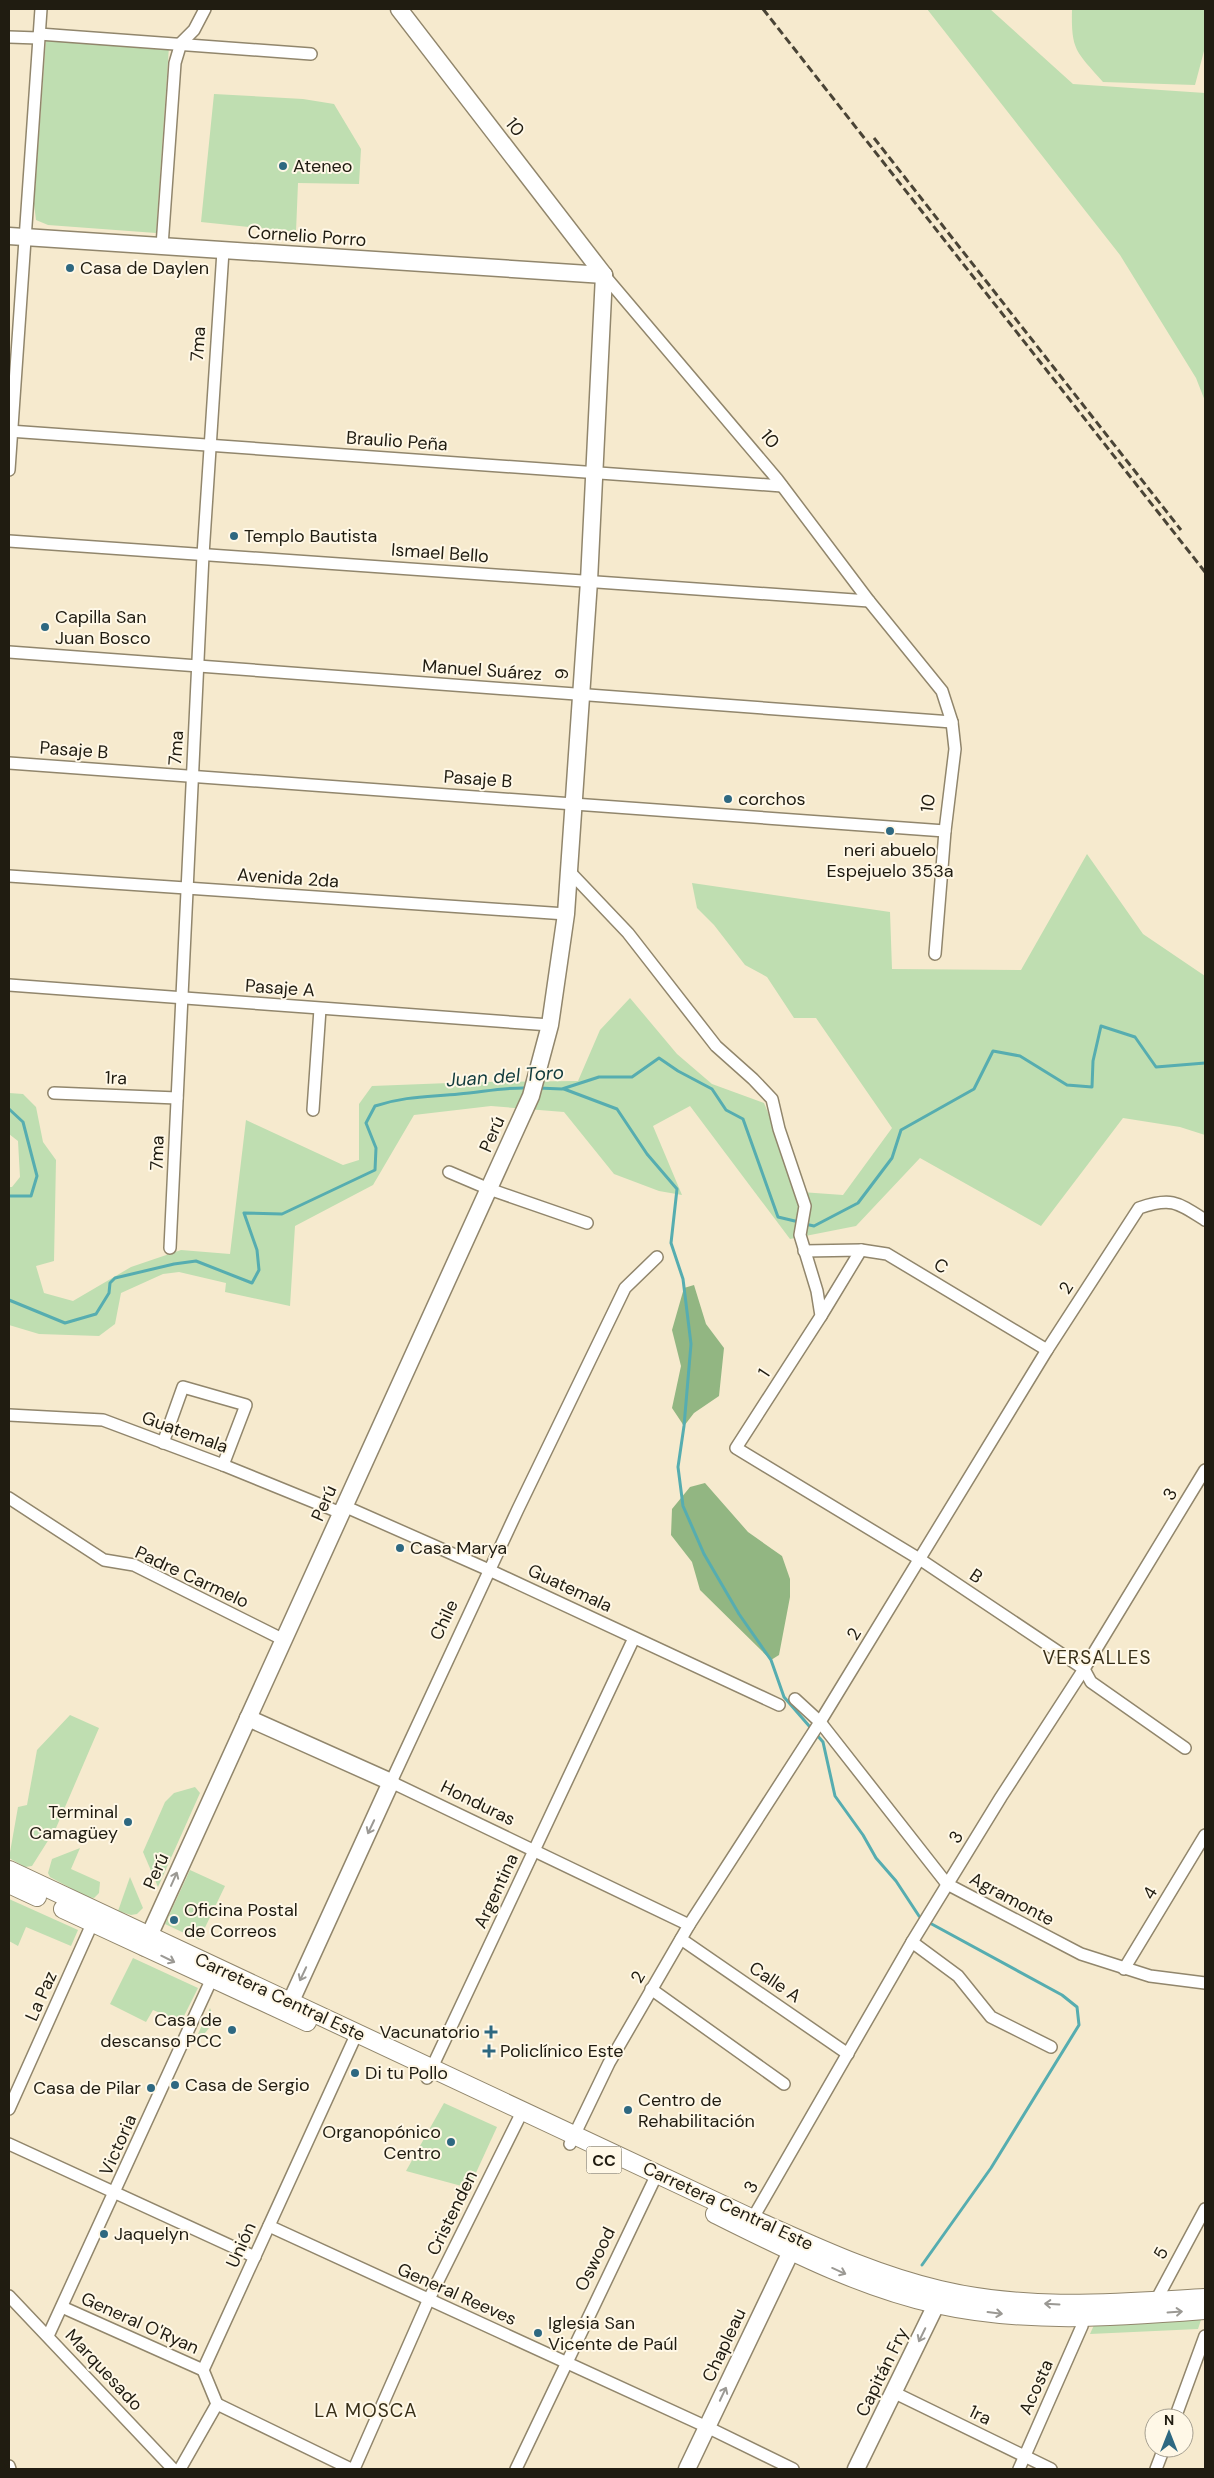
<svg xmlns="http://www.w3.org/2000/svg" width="1214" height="2478" font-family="'DM Sans',sans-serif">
<rect width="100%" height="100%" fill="#f6eace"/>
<g fill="#bfdeb1">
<polygon points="927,9 990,9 1073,84 1205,93 1205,401 1196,378 1120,255"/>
<path d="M1072,9H1205L1204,51L1195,85L1103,82C1076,51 1071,51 1072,9Z"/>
<polygon points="46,39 169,47 156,233 48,225 36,220 34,204"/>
<polygon points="214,94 303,99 334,104 361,149 359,184 298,183 296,232 201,222"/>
<polygon points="1087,854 1143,934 1205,976 1205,1135 1180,1127 1123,1118 1041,1226 920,1158 856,1226 790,1239 690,1106 653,1126 682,1195 659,1191 614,1174 564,1112 491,1106 414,1115 373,1185 295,1226 290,1306 225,1292 226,1283 179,1272 163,1274 121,1293 115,1324 99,1336 39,1334 9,1325 9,1187 12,1187 20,1177 18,1141 9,1134 9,1093 23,1094 36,1107 43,1142 56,1160 54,1261 36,1266 44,1293 73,1301 131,1267 181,1250 230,1254 246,1120 343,1165 359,1160 359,1104 372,1086 475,1082 578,1081 600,1030 630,998 677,1054 712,1084 764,1103 801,1192 843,1195 892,1128 816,1018 794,1018 767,977 745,965 714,925 697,908 692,883 890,912 892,969 1021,970"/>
<polygon points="70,1715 99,1728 56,1828 32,1866 25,1867 9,1858 18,1807 27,1805 37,1750"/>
<polygon points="195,1787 200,1793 158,1887 143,1852 165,1802 174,1793"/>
<polygon points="80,1848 71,1869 100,1882 99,1893 94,1898 87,1897 50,1877 48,1873 52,1859"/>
<polygon points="190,1870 225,1886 199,1940 165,1924"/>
<polygon points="130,1877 143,1908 137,1914 131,1915 118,1911"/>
<polygon points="9,1899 78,1930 71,1946 26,1927 18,1946 9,1941"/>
<polygon points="133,1958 198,1988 181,2022 153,2010 146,2022 110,2004"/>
<path d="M210,2008C215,2018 212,2026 204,2034H198Z"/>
<polygon points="444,2103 497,2127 469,2188 406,2171"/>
<polygon points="1202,2317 1198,2329 1090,2334 1094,2325"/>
</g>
<g fill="#92b682">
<polygon points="694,1285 706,1324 724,1348 719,1396 694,1413 684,1426 672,1408 681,1366 672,1330 684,1288"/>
<polygon points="705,1483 748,1532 782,1556 790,1579 790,1597 779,1655 771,1660 700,1590 692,1562 671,1535 672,1509 690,1487"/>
</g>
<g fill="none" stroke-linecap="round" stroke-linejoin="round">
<g stroke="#56adb0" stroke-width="3">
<polyline points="538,1088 562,1089 599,1077 632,1077 659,1058 678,1071 712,1089 726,1110 743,1119 778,1217 799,1222"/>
<polyline points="564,1089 617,1109 647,1154 677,1189 671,1243 683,1279 691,1344 684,1426 678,1467 683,1506 704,1554 739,1614 771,1660 784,1697 823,1742 835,1796 863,1835 876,1858 896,1881 919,1916 923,1919"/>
<polyline points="9,1109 23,1122 37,1176 31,1196 9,1196"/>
<polyline points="805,1224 814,1226 858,1203 892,1158 901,1130 974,1089 993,1051 1020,1056 1067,1085 1092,1087 1093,1061 1101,1026 1135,1037 1156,1067 1205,1063"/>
<path d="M9,1300L65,1323L96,1314L109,1293L110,1283L115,1278L174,1264L196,1261L252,1283L259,1270L257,1250L244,1213L282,1214L375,1170L376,1148L366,1123L375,1106C405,1096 429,1097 459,1094C483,1092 505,1087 529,1088"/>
<polyline points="922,2265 991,2168 1079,2025 1077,2007 1062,1995 928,1922"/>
</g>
<defs>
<g id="street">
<polyline points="39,34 311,54"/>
<polyline points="9,37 38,38"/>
<polyline points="162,246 175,63 181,43 194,30 205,9"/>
<polyline points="604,275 777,479 869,601 942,691 952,722 955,749 945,831 935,954"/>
<polyline points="9,431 782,486"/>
<polyline points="9,470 41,9"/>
<polyline points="9,541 869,601"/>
<polyline points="9,652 952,722"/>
<polyline points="9,763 945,831"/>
<polyline points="569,871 628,933 716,1046 753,1079 772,1099 779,1129 805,1206 800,1235 817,1291 821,1316 736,1448 921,1560 1084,1669 1091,1682 1185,1748"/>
<polyline points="9,876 566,914"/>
<polyline points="9,985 550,1025"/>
<polyline points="54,1093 177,1098"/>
<polyline points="313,1110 320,1009"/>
<polyline points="449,1172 489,1189 587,1223"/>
<polyline points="170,1248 203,555 223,251"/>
<polyline points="804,1251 861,1250 887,1254 1047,1350"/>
<polyline points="657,1257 625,1288 518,1509 391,1782 689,1925"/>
<polyline points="821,1316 861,1250"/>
<polyline points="9,1415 103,1420 223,1465 341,1513"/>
<polyline points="163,1443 183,1387 246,1405 223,1465"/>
<polyline points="9,1498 104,1560 134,1565 284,1640"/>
<polyline points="344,1506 489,1570 779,1705"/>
<polyline points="795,1699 820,1722 947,1884 1081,1954 1150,1976 1205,1983"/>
<polyline points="681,1939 848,2054"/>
<polyline points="912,1942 958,1976 991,2017 1051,2047"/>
<polyline points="1124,1969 1205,1835"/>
<polyline points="651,1989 784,2084"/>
<polyline points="427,2078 634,1638"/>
<polyline points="9,2109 92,1924"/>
<polyline points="9,2144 255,2257"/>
<path d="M570,2144L609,2063L689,1925L820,1722L1047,1350L1139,1208C1171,1197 1177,1202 1205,1220"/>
<polyline points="750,2223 912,1942 1001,1797 1084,1669 1205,1470"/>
<polyline points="269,2226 707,2427 793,2469"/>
<polyline points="9,2296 173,2469"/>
<polyline points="1153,2306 1205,2209"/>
<polyline points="62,2307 203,2370"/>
<polyline points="48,2336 214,1974"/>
<polyline points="893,2392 1051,2469"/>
<polyline points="217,2404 203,2370 357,2033"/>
<polyline points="217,2404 351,2469"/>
<polyline points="1175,2418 1205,2336"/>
<polyline points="9,2466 10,2469"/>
<polyline points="180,2469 217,2404"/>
<polyline points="354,2469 428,2301 523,2110"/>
<polyline points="516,2469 657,2174"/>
<polyline points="1019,2469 1082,2326 1085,2313"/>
<polyline points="1156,2469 1164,2448"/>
</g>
<g id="secondary">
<polyline points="399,9 604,275"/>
<polyline points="9,236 604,275"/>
<polyline points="248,1718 391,1782 286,2012"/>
<polyline points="144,1947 531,1096 550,1025 566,914 589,581 604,275"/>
<polyline points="687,2469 797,2239"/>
<polyline points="856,2469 933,2311 940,2293"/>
</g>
<g id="primary">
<path d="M9,1870L753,2219C814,2246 875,2275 940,2290C1028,2311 1117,2303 1205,2298"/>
<polyline points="9,1884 37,1897"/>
<polyline points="63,1909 307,2022"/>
<path d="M715,2214C786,2249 859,2287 936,2304C1026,2324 1115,2317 1205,2310"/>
</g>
</defs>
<use href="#street" stroke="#91866c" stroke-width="14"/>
<use href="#secondary" stroke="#91866c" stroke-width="19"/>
<use href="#primary" stroke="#91866c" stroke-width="20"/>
<use href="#street" stroke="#fff" stroke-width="11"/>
<use href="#secondary" stroke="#fff" stroke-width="16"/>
<use href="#primary" stroke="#fff" stroke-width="18"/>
<g stroke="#4a4436" stroke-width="3" stroke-dasharray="8 4" stroke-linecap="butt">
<polyline points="763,9 1205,572"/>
<polyline points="874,138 1181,530"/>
</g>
</g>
<defs><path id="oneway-shaft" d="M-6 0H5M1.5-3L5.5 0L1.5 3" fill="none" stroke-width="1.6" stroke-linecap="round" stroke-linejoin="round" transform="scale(1.25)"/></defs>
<g stroke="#9b9994">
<use href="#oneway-shaft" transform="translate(371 1827) rotate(115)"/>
<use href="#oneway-shaft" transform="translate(174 1879) rotate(-66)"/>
<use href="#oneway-shaft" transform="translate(168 1959) rotate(26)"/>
<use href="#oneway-shaft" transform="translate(303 1974) rotate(115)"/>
<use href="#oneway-shaft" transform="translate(839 2271) rotate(24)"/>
<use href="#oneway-shaft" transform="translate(1052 2304) rotate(-177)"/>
<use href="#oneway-shaft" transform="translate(1175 2312) rotate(-4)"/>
<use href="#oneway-shaft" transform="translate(995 2313) rotate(7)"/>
<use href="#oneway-shaft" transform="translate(922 2335) rotate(116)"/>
<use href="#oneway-shaft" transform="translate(723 2394) rotate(-65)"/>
</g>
<g fill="#2e6881" stroke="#fff8e7" stroke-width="2">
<circle cx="283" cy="166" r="5"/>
<circle cx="70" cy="268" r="5"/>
<circle cx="234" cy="536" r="5"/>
<circle cx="45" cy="627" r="5"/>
<circle cx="728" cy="799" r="5"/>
<circle cx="890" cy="831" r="5"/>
<circle cx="400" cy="1548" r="5"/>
<circle cx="128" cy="1822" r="5"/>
<circle cx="174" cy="1920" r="5"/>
<circle cx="232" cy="2030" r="5"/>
<path d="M488.5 2024.5h5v5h5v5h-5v5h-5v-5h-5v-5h5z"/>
<path d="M486.5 2043.5h5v5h5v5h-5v5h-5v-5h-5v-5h5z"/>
<circle cx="355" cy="2073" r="5"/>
<circle cx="175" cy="2085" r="5"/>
<circle cx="151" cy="2088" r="5"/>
<circle cx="628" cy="2110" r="5"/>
<circle cx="451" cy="2142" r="5"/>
<circle cx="104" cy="2234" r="5"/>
<circle cx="538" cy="2333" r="5"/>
</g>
<g text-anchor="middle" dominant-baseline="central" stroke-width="4" stroke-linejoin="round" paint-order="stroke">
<rect fill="#fff8e7" stroke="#635e51" stroke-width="1" x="586.5" y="2146.5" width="35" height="27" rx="4"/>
<g font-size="16" font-weight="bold" fill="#201c11">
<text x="604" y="2160">CC</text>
</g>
<g font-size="18" fill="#201c11" stroke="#fff8e7">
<text transform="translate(515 127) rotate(52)">10</text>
<text transform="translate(307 236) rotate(4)">Cornelio Porro</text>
<text transform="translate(198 344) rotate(-86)">7ma</text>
<text transform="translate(770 439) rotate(50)">10</text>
<text transform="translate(397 441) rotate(4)">Braulio Peña</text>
<text transform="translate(440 553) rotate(4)">Ismael Bello</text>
<text transform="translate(482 670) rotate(4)">Manuel Suárez</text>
<text transform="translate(562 674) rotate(-86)">9</text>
<text transform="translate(176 748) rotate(-86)">7ma</text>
<text transform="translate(74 750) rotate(4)">Pasaje B</text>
<text transform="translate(478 779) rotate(4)">Pasaje B</text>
<text transform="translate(928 803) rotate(-83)">10</text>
<text transform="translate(288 878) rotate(4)">Avenida 2da</text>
<text transform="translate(280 988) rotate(4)">Pasaje A</text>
<text transform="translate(116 1078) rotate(2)">1ra</text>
<text transform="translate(492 1134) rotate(-66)">Perú</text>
<text transform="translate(157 1153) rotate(-88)">7ma</text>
<text transform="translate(941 1266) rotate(31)">C</text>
<text transform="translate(1066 1288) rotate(-57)">2</text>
<text transform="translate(764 1373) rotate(-57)">1</text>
<text transform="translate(185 1432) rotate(20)">Guatemala</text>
<text transform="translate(1170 1494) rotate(-59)">3</text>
<text transform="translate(324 1503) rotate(-66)">Perú</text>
<text transform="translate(976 1576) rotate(34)">B</text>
<text transform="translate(192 1577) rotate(25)">Padre Carmelo</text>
<text transform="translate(570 1588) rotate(25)">Guatemala</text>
<text transform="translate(444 1620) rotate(-65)">Chile</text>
<text transform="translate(854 1634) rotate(-58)">2</text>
<text transform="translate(478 1803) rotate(26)">Honduras</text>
<text transform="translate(956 1837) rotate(-58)">3</text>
<text transform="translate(156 1871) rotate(-66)">Perú</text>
<text transform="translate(496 1891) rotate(-65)">Argentina</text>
<text transform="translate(1150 1893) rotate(-59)">4</text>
<text transform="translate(1012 1899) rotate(28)">Agramonte</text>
<text transform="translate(638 1977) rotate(-60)">2</text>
<text transform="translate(775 1982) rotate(34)">Calle A</text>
<text transform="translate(41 1996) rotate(-66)">La Paz</text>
<text transform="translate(280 1997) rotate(25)">Carretera Central Este</text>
<text transform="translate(118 2145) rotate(-66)">Victoria</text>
<text transform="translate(751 2187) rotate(-60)">3</text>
<text transform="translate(728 2206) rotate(25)">Carretera Central Este</text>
<text transform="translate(452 2213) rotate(-64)">Cristenden</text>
<text transform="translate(241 2245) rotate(-66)">Unión</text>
<text transform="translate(1161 2253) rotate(-61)">5</text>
<text transform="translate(595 2259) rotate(-64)">Oswood</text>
<text transform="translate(457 2294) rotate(24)">General Reeves</text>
<text transform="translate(140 2323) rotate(24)">General O'Ryan</text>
<text transform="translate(724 2345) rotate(-65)">Chapleau</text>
<text transform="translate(104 2370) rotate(47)">Marquesado</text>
<text transform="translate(882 2372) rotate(-64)">Capitán Fry</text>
<text transform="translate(1036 2387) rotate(-66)">Acosta</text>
<text transform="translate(980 2415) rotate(26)">1ra</text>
</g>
<g font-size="18" fill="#201c11" stroke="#fff8e7" text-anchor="start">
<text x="293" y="166">Ateneo</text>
<text x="80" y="268">Casa de Daylen</text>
<text x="244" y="536">Templo Bautista</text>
<text x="55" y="617">Capilla San<tspan x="55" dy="21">Juan Bosco</tspan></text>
<text x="738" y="799">corchos</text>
<text x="890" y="850" text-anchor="middle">neri abuelo<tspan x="890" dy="21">Espejuelo 353a</tspan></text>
<text x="410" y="1548">Casa Marya</text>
<text x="118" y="1812" text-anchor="end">Terminal<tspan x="118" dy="21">Camagüey</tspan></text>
<text x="184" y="1910">Oficina Postal<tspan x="184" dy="21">de Correos</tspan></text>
<text x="222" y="2020" text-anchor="end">Casa de<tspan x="222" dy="21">descanso PCC</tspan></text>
<text x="480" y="2032" text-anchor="end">Vacunatorio</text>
<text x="500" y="2051">Policlínico Este</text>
<text x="365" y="2073">Di tu Pollo</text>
<text x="185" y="2085">Casa de Sergio</text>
<text x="141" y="2088" text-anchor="end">Casa de Pilar</text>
<text x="638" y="2100">Centro de<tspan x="638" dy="21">Rehabilitación</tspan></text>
<text x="441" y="2132" text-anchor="end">Organopónico<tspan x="441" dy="21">Centro</tspan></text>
<text x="114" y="2234">Jaquelyn</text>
<text x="548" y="2323">Iglesia San<tspan x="548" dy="21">Vicente de Paúl</tspan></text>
</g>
<g font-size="19" font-style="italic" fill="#113b3c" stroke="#fff8e7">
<text transform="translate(505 1076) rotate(-4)">Juan del Toro</text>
</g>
<g font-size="19" letter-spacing="1" fill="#382f18" stroke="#fff8e7">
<text x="1097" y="1657">VERSALLES</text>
<text x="366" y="2410">LA MOSCA</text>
</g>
</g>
<rect width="1214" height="2478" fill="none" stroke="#201c11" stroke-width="20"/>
<g transform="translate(1169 2433)"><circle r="24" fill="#fff8e7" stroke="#a6a091"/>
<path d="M0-4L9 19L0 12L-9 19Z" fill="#2e6881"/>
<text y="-8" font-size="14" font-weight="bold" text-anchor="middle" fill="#201c11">N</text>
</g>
</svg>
